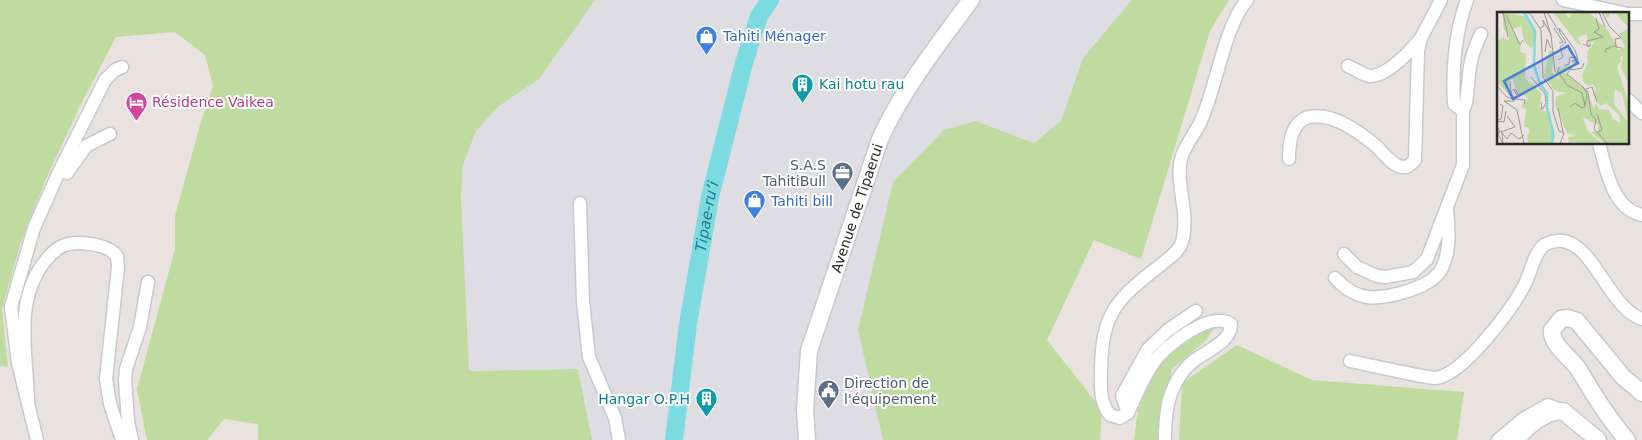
<svg xmlns="http://www.w3.org/2000/svg" width="1642" height="440" font-family="'DejaVu Sans',sans-serif">
<rect width="100%" height="100%" fill="#eae2de"/>
<polygon fill="#dedde4" points="595,0 1132,0 1083,58 1061,121 1034,143 976,121 858,330 883,440 592,440 578,369 469,371 461,196 463,165 476,131 499,106 539,79"/>
<g fill="#bfdba0">
<polygon points="0,0 595,0 539,79 499,106 476,131 463,165 461,196 469,371 578,369 592,440 258,440 258,424 224,419 207,440 147,440 137,389 175,249 175,216 200,125 213,86 205,55 175,32 116,37 80,106 46,179 21,242 2,309 8,367 0,366"/>
<polygon points="1132,0 1229,0 1210,31 1141,259 1094,240 1047,340 1102,410 1100,440 883,440 858,330 893,182 944,130 976,121 1034,143 1061,121 1083,58"/>
<polygon points="1219,322 1204,342 1172,369 1159,440 1134,440 1138,410 1155,365 1182,337"/>
<polygon points="1237,345 1312,380 1464,392 1457,440 1179,440 1182,383"/>
</g>
<g fill="none" stroke-linecap="round" stroke-linejoin="round">
<path stroke="#7cdae1" stroke-width="18" id="s1" d="M674,440L688,324L710,197L744,63L759,16L770,0"/>
<defs>
<g id="street">
<path d="M1467,0C1455,31 1452,71 1454,104L1461,109L1464,108L1466,103C1470,73 1467,63 1481,34"/>
<polyline points="1563,0 1628,14"/>
<polyline points="1628,14 1642,14"/>
<path d="M1348,66C1355,69 1363,75 1370,76C1387,77 1411,50 1421,38"/>
<polyline points="1628,100 1642,113"/>
<path d="M1599,144C1606,168 1612,209 1642,215"/>
<path d="M1289,159C1289,143 1291,122 1309,117C1332,112 1358,131 1375,145C1383,152 1391,165 1402,167C1408,168 1411,164 1415,160L1418,51L1421,38L1441,0"/>
<polyline points="67,173 86,146 110,134"/>
<polyline points="580,203 583,302 589,357 615,418 619,440"/>
<polyline points="1344,254 1357,267 1377,276 1386,277 1413,272 1427,259 1463,165 1463,109"/>
<path d="M1335,278C1358,303 1378,300 1408,291C1419,287 1430,283 1438,274C1451,258 1449,230 1447,211"/>
<path d="M1350,361C1373,366 1395,371 1417,375C1423,376 1431,378 1436,378C1464,374 1511,310 1524,286C1531,274 1533,254 1544,245C1549,242 1557,240 1563,241C1595,246 1609,308 1642,319"/>
<path d="M28,401C27,353 13,300 46,260C55,249 63,243 78,243C91,244 109,245 117,256L118,267L106,379L110,404L122,440"/>
<polyline points="1128,413 1122,396 1148,349 1168,330 1196,311"/>
<polyline points="37,440 18,363 11,307 34,228 58,174 105,80 115,70 122,67"/>
<polyline points="132,440 128,421 125,380 126,369 140,327 148,282"/>
<path d="M1165,440C1165,424 1166,405 1172,391C1176,381 1184,369 1192,362C1204,352 1232,342 1231,324C1211,310 1166,345 1154,362C1143,377 1136,396 1128,413L1120,418L1110,415C1099,402 1101,385 1101,369C1102,311 1118,298 1162,264C1169,258 1179,252 1182,242C1190,214 1175,183 1181,159C1183,149 1195,133 1200,123C1217,87 1223,29 1247,0"/>
<polyline points="1498,440 1523,419 1548,405 1563,411"/>
</g>
<g id="secondary">
<path id="s2" d="M807,440L805,410L809,351L880,139C903,89 938,44 971,0"/>
<path d="M1516,440C1527,426 1545,411 1563,411L1598,440"/>
<path d="M1627,440C1608,418 1594,395 1579,370C1571,357 1551,346 1552,330L1561,319L1568,318L1577,321L1623,377L1642,393"/>
</g>
</defs>
<use href="#street" stroke="#c5cad2" stroke-width="15"/>
<use href="#secondary" stroke="#c5cad2" stroke-width="19"/>
<use href="#street" stroke="#fff" stroke-width="12"/>
<use href="#secondary" stroke="#fff" stroke-width="16"/>
</g>
<defs>
<symbol id="shop-pin" viewBox="-11 -11 22 30"><path d="M0 17L-7.5 6A9.5 9.5 0 1 1 7.5 6Z" fill="#3f7fe0" stroke="#fff"/><path d="M-5-2.5h2.3a2.7 3.5 0 0 1 5.4 0H5L5.5 6h-11ZM-1.5-2.5h3a1.5 2.3 0 0 0-3 0Z" fill="#fff"/></symbol>
<symbol id="building-pin" viewBox="-11 -11 22 30"><path d="M0 17L-7.5 6A9.5 9.5 0 1 1 7.5 6Z" fill="#0f9aa8" stroke="#fff"/><path d="M-4-6H4V6H1V3H-1V6H-4ZM-2.5-4.3h1.7v1.8h-1.7ZM.8-4.3h1.7v1.8H.8ZM-2.5-1h1.7V.8h-1.7ZM.8-1h1.7V.8H.8Z" fill="#fff"/></symbol>
<symbol id="hotel-pin" viewBox="-11 -11 22 30"><path d="M0 17L-7.5 6A9.5 9.5 0 1 1 7.5 6Z" fill="#d1479c" stroke="#fff"/><path d="M-6-4.5h1.5V1H6V5H4.5V3h-9V5H-6ZM-4 0a1.8 1.8 0 1 1 3.6 0ZM.5 0V-2.5h3Q6-2.5 6 0Z" fill="#fff"/></symbol>
<symbol id="office-pin" viewBox="-11 -11 22 30"><path d="M0 17L-7.5 6A9.5 9.5 0 1 1 7.5 6Z" fill="#5c6f8a" stroke="#fff"/><path d="M-6-3h4V-5.5h4V-3h4V5H-6ZM-1-4.5V-3h2v-1.5ZM-6 0V1H6V0Z" fill="#fff"/></symbol>
<symbol id="civic-pin" viewBox="-11 -11 22 30"><path d="M0 17L-7.5 6A9.5 9.5 0 1 1 7.5 6Z" fill="#5c6f8a" stroke="#fff"/><path d="M-.6-6.5H3V-4.5H.6V-3L4-1V1h2V6H-6V1h2V-1L-.6-3ZM-1.2 2.5V6h2.4V2.5Z" fill="#fff"/></symbol>
</defs>
<g fill-rule="evenodd">
<use href="#shop-pin" x="694" y="24" width="25" height="34"/>
<use href="#building-pin" x="790" y="72" width="25" height="34"/>
<use href="#hotel-pin" x="124" y="90" width="25" height="34"/>
<use href="#office-pin" x="830" y="160" width="25" height="34"/>
<use href="#shop-pin" x="742" y="188" width="25" height="34"/>
<use href="#civic-pin" x="816" y="378" width="25" height="34"/>
<use href="#building-pin" x="694" y="386" width="25" height="34"/>
</g>
<g text-anchor="middle" dominant-baseline="central" stroke-width="4" stroke-linejoin="round" paint-order="stroke">
<g font-size="14" fill="#366cbe" stroke="#fff" text-anchor="start">
<text x="723" y="36">Tahiti Ménager</text>
<text x="771" y="201">Tahiti bill</text>
</g>
<g font-size="14" fill="#0d838f" stroke="#fff" text-anchor="start">
<text x="819" y="84">Kai hotu rau</text>
<text x="690" y="399" text-anchor="end">Hangar O.P.H</text>
</g>
<g font-size="14" fill="#b23c85" stroke="#fff" text-anchor="start">
<text x="152" y="102">Résidence Vaikea</text>
</g>
<g font-size="14" fill="#4e5e75" stroke="#fff" text-anchor="end">
<text x="826" y="165">S.A.S<tspan x="826" dy="16">TahitiBull</tspan></text>
<text x="844" y="383" text-anchor="start">Direction de<tspan x="844" dy="16">l'équipement</tspan></text>
</g>
<g font-size="14" fill="#2a2a2a" stroke="#fff">
<text stroke="none"><textPath href="#s2" startOffset="240">Avenue de Tipaerui</textPath></text>
</g>
<g font-size="15" font-style="italic" fill="#1c7b8c" stroke="#fff">
<text stroke="none"><textPath href="#s1" startOffset="226">Tipae-ru’i</textPath></text>
</g>
</g>
<g transform="translate(1497 12)">
<rect width="132" height="132" fill="#eae2de"/>
<path d="M5,0L29,5L38,20V32L34,36L27,29L24,14L17,17L12,11L24,34L23,40L29,42L28,66L45,82L42,94L45,99H51L58,125L56,132H31L30,123L33,121L31,115H27L29,98L24,94L31,87L26,81L23,84L20,82L16,67L12,68L13,84L2,72L0,29L6,25L11,29L12,25L7,17ZM56,0H67L72,6L75,0H92L112,20L121,38L128,35L122,22L132,16L118,1H113L111,6L106,0H132V72L124,56L126,44L123,45L124,49L120,55L132,91V132H108L94,120L101,119V113L86,105L90,118L105,132L72,130L71,125L78,124L70,121L58,93L59,84L70,81L58,79L47,64L52,39H57L55,60L61,67L63,56L73,53L74,56L67,60L89,78L97,97L99,91L102,97L112,98L116,107L124,111L122,103L109,91L104,94L102,92L96,83L99,77L96,72L91,74L86,69L85,63L91,50L90,41L98,29L91,32L90,22L81,25L84,33L81,32ZM118,77L125,81L131,110L117,92Z" fill="#bfdba0" fill-rule="evenodd"/>
<path fill="none" stroke="#7cdae1" stroke-width="2.5" d="M27,0L38,19L37,53L43,72L50,81V95L56,120L55,132"/>
<path fill="none" stroke="#9d9896" stroke-width="1" d="M6,0L11,25M32,0L44,18L46,65L56,79V99L62,119L67,121L63,132M50,0L61,18M102,0L108,15M105,0L112,14L124,26L118,27L119,35L125,36M9,3L23,33L26,28M43,16L47,14L46,8L54,23L47,0M57,16L66,30L62,31M63,21L62,16L78,38L81,48L75,49L82,52H77L70,62L86,75M54,23L58,59L60,61L62,55L61,60L70,73L85,81L88,94L90,82L86,75L91,80L94,102L99,108L97,117L111,132M86,32L92,35L94,33H90V29L106,25L97,20L102,17L99,6M48,40L50,27L54,36M108,41L109,37L120,33M61,48L66,45L63,35L69,30L63,21M67,54L72,52L73,45L78,46M74,58L85,56L87,51M34,65L48,82L49,90M13,69L14,81L18,87L28,88L27,92M0,74L10,85L18,88M89,77L95,75L100,90M14,80L17,77L19,82L22,84L18,77M18,89H7L20,98L27,132M44,90L45,98L49,91M73,95L78,91L85,96L88,94M61,96L66,120M100,102L105,118L101,120M0,108L4,107L6,94L3,92M0,109L7,110L9,99M0,115L10,127L14,121L22,127L27,123M3,119L1,122L6,132L5,121M4,120L18,115L10,104"/>
<path fill="#4b7fd3" fill-opacity="0.15" stroke="#4b7fd3" stroke-width="2.5" d="M71,34L81,51L16,87L7,69Z"/>
<rect width="132" height="132" fill="none" stroke="#2a2a2a" stroke-width="2.5"/>
</g>
</svg>
